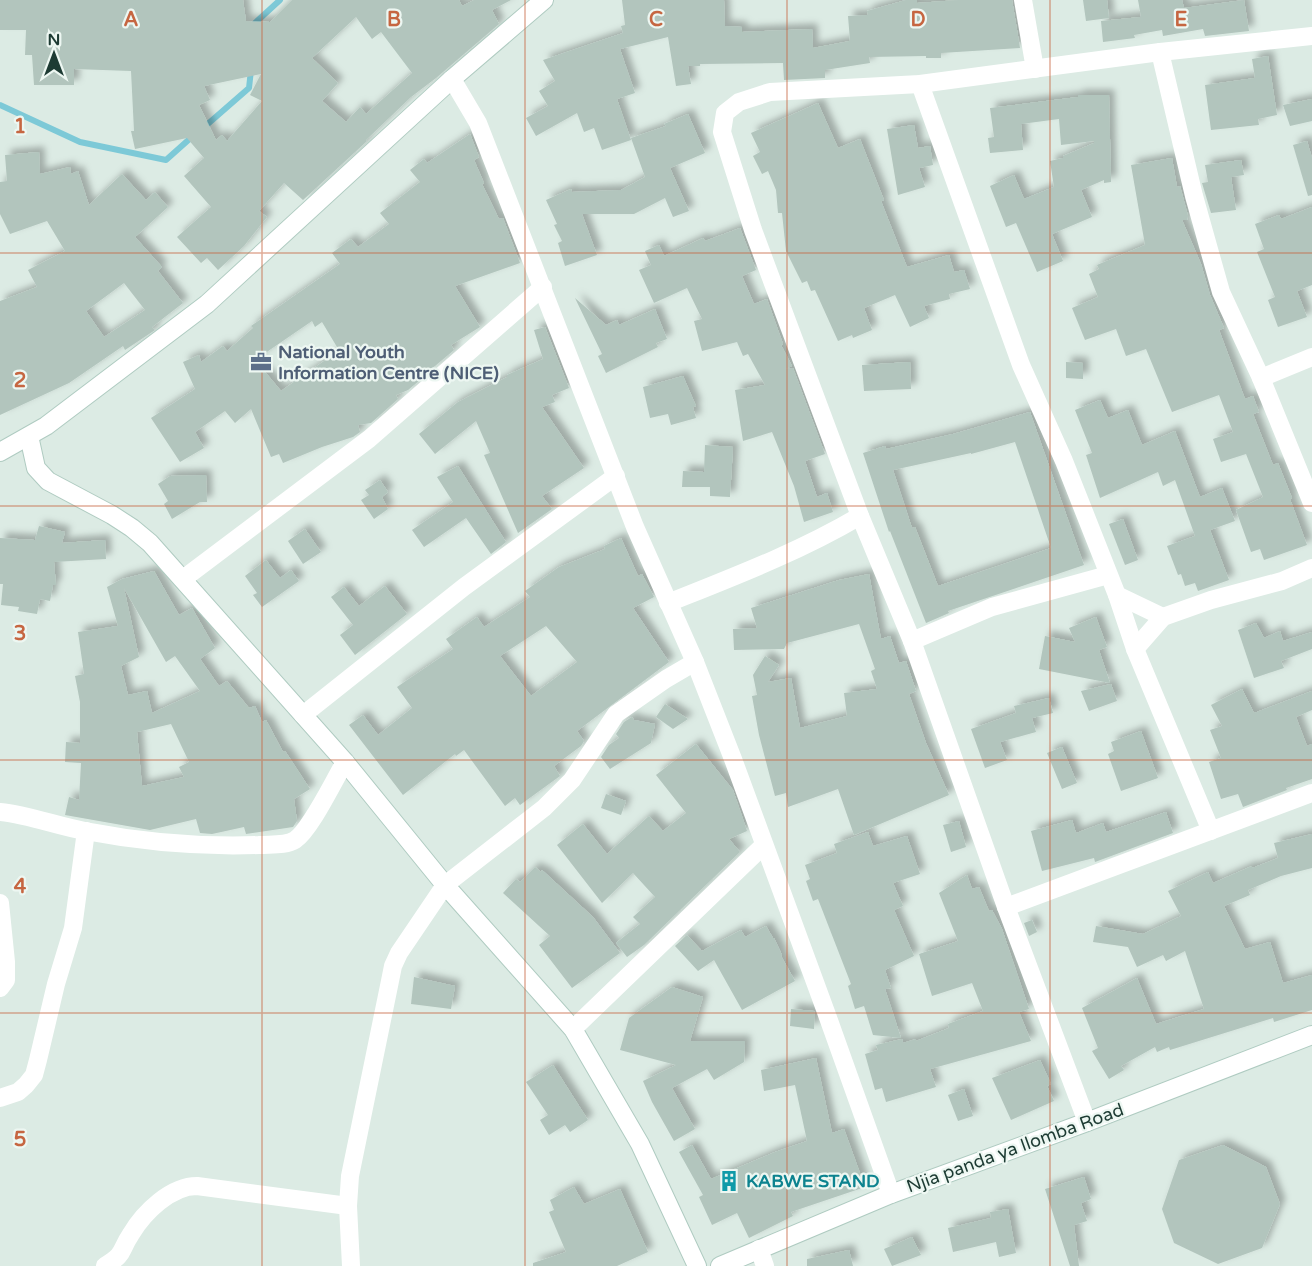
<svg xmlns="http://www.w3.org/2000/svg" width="1312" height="1266" font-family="'Varela Round',sans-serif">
<defs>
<filter id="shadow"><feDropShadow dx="5.5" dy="-5.5" stdDeviation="3" flood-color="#0004"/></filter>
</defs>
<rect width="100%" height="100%" fill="#dcebe4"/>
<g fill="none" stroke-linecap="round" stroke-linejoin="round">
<g stroke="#7dc9d7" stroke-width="6">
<polyline points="255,27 255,23 280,0"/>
<polyline points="0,105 80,142 166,160 194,135"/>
<polyline points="202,129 249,88 251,70"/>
</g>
</g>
<g fill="#b2c5bd" fill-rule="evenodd" filter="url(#shadow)">
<path d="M0,0H243L246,21L270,22L292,0H459L462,6L474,0H511L492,10L499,24L436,78L411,97L366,140L367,141L303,200L284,183L259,211L267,217L244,246L218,270L207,258L201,263L177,237L211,207L184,176L204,158L187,138L135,149L131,131H134L131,71L74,69V85H34L32,55H25L26,30H0ZM356,17L372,39L381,32L412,73L366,114L360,107L346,122L322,101L338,83L312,58ZM261,74L250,95L262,101L227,141L222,135L216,140L199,105L210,100L204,86Z"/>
<polygon points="622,0 724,0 725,26 742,27 742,32 812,29 813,48 850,41 848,16 868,15 867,11 906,0 917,0 917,3 959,0 1012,0 1020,48 941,53 941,58 926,58 926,56 869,57 870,63 825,70 825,78 784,80 783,63 700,64 700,66 688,66 691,84 676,86 668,37 620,49 635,93 617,99 631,140 602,150 594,128 584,132 577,113 536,136 526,118 548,106 539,91 555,81 543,60 623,33 621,26 625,25"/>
<polygon points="1083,0 1107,0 1109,18 1086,21"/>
<polygon points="1138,0 1182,0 1184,8 1244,0 1249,31 1205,36 1203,29 1163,36 1162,30 1134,35 1135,38 1103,42 1101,21 1141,17"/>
<polygon points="1268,56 1277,115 1258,119 1259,125 1211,130 1205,85 1255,78 1252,59"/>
<polygon points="1078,95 1109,95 1111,182 1104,183 1104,180 1081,190 1092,217 1052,234 1063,261 1037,272 1016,223 1006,227 990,186 1014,175 1024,199 1054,187 1050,161 1063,158 1063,156 1094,143 1094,141 1061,145 1059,119 1021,124 1023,150 990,153 988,138 994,137 990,108 1078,97"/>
<polygon points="1312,99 1312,121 1290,126 1283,105"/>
<polygon points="818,103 838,148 860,139 884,200 881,201 907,267 949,255 954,272 964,270 970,289 949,294 950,299 924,306 929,318 910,327 895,295 864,308 872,330 853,338 852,335 838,341 815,290 811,291 807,281 802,283 786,251 782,213 778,213 776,190 768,171 762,174 753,156 760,152 751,133"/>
<polygon points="688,114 705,153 670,168 689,211 673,217 665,198 634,214 582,214 597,255 565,266 558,243 562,241 554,225 557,224 546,200 571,189 572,192 621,190 645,177 631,138 666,126 664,124"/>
<polygon points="914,125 918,148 930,146 933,165 919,168 925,187 898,195 887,129"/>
<path d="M470,134L479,157L474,160L484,183L482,184L499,219L503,218L520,263L455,286L480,327L451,345L454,350L435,366L419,376L420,380L408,390L396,395L398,399L371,423L358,425L360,432L353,437L322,447L283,463L279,454L271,457L251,409L235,423L225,411L195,432L204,448L180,462L151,418L195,389L183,362L199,355L201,362L223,346L227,351L253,328L251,326L340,264L332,253L351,239L358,247L389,224L380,213L420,182L410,170L424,159L427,163ZM312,321L315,327L322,322L337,347L335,349L337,352L281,391L255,360Z"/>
<polygon points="1307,141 1312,158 1312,195 1308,196 1293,145"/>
<path d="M39,152L40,174L70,167L71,174L78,171L89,205L122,174L146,200L155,192L168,207L135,237L162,267L158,271L183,303L152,327L155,330L125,350L123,346L69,383L0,415V301L37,287L28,270L65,251L47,221L10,234L0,214V182L7,181L5,155ZM124,283L145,310L104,337L86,311Z"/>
<polygon points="1172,158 1177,187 1180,186 1188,216 1187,220 1182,220 1201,264 1210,295 1224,328 1219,330 1245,399 1253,396 1259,412 1253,414 1273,465 1278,463 1292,498 1290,499 1307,545 1264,560 1260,549 1251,552 1236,510 1263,497 1246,454 1221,462 1213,439 1233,432 1219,395 1172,412 1146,349 1126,356 1116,329 1085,340 1072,308 1098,297 1089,274 1099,269 1097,265 1145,245 1131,165"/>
<polygon points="1241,160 1244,175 1231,177 1236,210 1211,213 1202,183 1208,182 1205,165"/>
<polygon points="1312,207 1312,285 1297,291 1307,317 1278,327 1268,300 1275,297 1257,252 1264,249 1255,224 1279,215 1281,219"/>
<polygon points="740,228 756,270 742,276 754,304 767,299 783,344 781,345 792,366 785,369 793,368 825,454 805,461 817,497 827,493 833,512 804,522 794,486 772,432 743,441 735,390 765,385 748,354 743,356 737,342 702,351 694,321 702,319 687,288 654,303 639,270 651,265 645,251 659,245 664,256 703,238 705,241"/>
<polygon points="575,298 606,325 617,320 619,325 655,309 667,339 656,343 658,347 606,373 598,356 602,354"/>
<polygon points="545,327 569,388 552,395 555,402 542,407 584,468 542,496 552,509 518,533 484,455 490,453 476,421 435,454 419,434 458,402 507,377 507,375 543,359 534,330"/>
<polygon points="910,362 911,389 864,391 862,365"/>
<polygon points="1066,362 1083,363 1083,379 1066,378"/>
<polygon points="683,376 696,406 693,407 696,418 671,425 668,414 650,418 643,387"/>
<polygon points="1100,400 1108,418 1128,410 1142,445 1175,431 1200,497 1222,488 1235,521 1210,530 1229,580 1198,591 1195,583 1185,586 1181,574 1178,575 1167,546 1195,536 1175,480 1163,486 1158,472 1100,498 1086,455 1092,453 1075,410"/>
<path d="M1030,412L1084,565L948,611L949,613L926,623L890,531L889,532L863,453L885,446L886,449L953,434ZM1015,442L1051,548L938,586L915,527L912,528L893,470L971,453V454Z"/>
<polygon points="705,445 733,447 730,497 710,496 710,487 682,487 683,471 704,472"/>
<polygon points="458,466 506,542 491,554 466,518 424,547 412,530 453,502 437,477"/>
<polygon points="206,475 207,502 200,502 172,519 164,504 168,501 158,484 170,476"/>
<polygon points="380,480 388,492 382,497 388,509 374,519 361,500 369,495 365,490"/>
<polygon points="1123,519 1138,560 1125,565 1109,524"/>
<polygon points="39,526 65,532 62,543 105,540 106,559 54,562 56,585 53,585 50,601 40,599 37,614 18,611 19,607 1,605 3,584 0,584 0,538 35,540"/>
<polygon points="305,529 321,552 303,564 288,541"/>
<path d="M621,538L638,576L642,574L654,597L633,608L669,662L577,731L584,741L581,746L554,766L560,776L520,805L515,798L505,806L464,750L456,756L455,754L403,795L349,725L363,715L378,735L412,708L397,687L453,649L446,639L477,617L484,627L530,597L525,591L559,567L605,549L604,546ZM546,626L577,662L531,696L500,656Z"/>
<polygon points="266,560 280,578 291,570 299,581 262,607 253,595 257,593 245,576"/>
<path d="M154,571L179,615L192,608L215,648L200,659L219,686L227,681L249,708L255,706L262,722L266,720L283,752L285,751L310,789L294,799L297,821L293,827L246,834L244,827L212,834L200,833L196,819L150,830L65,815L69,797L79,800L81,763L65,762L66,742L80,743V702L75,676L84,674L78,632L118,626L107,587L122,579ZM124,588L166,662L175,656L200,691L152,713L147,691L128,695L121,666L139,657ZM171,724L189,762L179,767L184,777L142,786L137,732Z"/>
<polygon points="869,574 881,639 890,636 899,663 906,661 916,691 909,694 926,743 949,795 854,835 838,789 788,807 786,793 775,796 759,735 752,696 757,695 753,675 765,656 779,665 768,682 791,678 800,728 847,716 844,693 877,689 871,671 875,669 859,624 787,643 784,649 734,650 733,629 757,628 751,608 839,580"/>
<polygon points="385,586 407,614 355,655 340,635 353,625 331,597 344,587 359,606"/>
<polygon points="1096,617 1107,647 1099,650 1110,683 1039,669 1045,636 1075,642 1069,628"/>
<polygon points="1256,623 1264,638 1280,631 1283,641 1312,632 1312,649 1281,661 1284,668 1254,678 1238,630"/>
<polygon points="1111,684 1117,701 1089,711 1081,691"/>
<polygon points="1242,689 1254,713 1312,691 1312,710 1296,717 1307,746 1312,744 1312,779 1286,788 1287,790 1243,807 1238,794 1221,799 1209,762 1221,758 1210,730 1222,726 1211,705"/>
<polygon points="1049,698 1053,713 1032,718 1036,732 1000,742 1007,760 985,768 971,729 1016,713 1014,706"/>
<polygon points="665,704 688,719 673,729 656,717"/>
<polygon points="632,717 634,720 655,724 651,743 610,769 601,757 609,745 619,738 616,734 624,722"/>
<polygon points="1141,731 1158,778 1121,791 1108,754 1114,751 1111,742"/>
<polygon points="696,744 733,790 747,831 729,839 740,852 644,945 627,957 616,943 640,924 633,917 655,897 633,873 602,903 557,845 583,824 607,854 649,816 663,831 686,813 656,775"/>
<polygon points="1062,747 1077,783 1062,789 1047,753"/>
<polygon points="606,794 626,801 621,815 601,808"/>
<polygon points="1166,812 1173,833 1095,862 1094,858 1042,871 1031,831 1072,820 1076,833 1103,823 1106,832"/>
<polygon points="959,821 966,847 951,852 943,825"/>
<polygon points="868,832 873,846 907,836 920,874 893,883 903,906 894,910 914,956 885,970 891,988 885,989 901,1038 873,1035 864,1006 855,1009 848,986 851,984 818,899 813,901 806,881 810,879 805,865 837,853 834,844"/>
<polygon points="1312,834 1312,868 1281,876 1248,890 1250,895 1224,906 1245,949 1270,942 1283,983 1312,975 1312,1010 1274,1022 1273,1018 1170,1050 1169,1047 1157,1052 1155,1047 1121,1066 1124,1070 1109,1079 1092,1051 1098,1048 1082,1008 1137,978 1156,1024 1204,1009 1185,951 1166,961 1163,955 1137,967 1128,947 1093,942 1096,926 1143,934 1181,916 1168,891 1208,872 1213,883 1252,866 1252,868 1278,858 1274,843"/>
<polygon points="535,867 541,872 542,870 593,917 620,953 572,988 539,945 550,936 503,893 516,879 520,882"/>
<polygon points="967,875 972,889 979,887 989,911 992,910 1002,929 1029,1009 1019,1012 1031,1041 930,1069 936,1087 886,1102 882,1088 875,1090 865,1054 878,1050 876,1045 902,1039 903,1043 916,1039 916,1041 949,1028 948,1024 983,1011 972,983 932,996 919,954 958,941 939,893"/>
<polygon points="1032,920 1037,932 1029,936 1024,923"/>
<polygon points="766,926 773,938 774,938 782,955 781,956 795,981 742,1010 714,960 698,971 675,946 687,935 702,951 741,930 745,937"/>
<polygon points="414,977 455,986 451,1009 411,1004"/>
<polygon points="672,987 703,997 690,1041 745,1041 744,1062 714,1080 707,1069 672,1088 695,1129 674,1141 652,1102 643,1081 676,1065 620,1050 629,1018"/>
<polygon points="791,1009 814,1011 815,1015 814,1029 790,1026"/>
<polygon points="816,1058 832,1133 844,1129 865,1187 791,1212 793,1216 749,1238 737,1213 712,1225 699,1197 703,1195 679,1152 692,1145 711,1179 775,1152 807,1141 795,1085 764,1091 761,1070"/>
<polygon points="1040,1060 1051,1084 1047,1086 1054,1101 1011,1120 992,1078"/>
<polygon points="553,1065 588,1120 570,1132 565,1125 549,1135 540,1120 548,1115 526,1082"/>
<polygon points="964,1089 973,1116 958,1121 948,1095"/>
<polygon points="1223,1145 1266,1167 1280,1204 1262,1248 1218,1264 1174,1243 1162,1209 1179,1160"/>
<polygon points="1084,1177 1091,1199 1081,1203 1087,1221 1074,1225 1079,1266 1070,1266 1045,1189"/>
<polygon points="574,1187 584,1204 620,1189 648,1252 617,1266 533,1266 533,1263 566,1252 549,1212 554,1210 550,1200"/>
<polygon points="1008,1209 1016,1253 999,1257 996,1242 953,1252 948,1228 991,1218 990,1212"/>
<polygon points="912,1237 921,1255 892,1266 884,1249"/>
<polygon points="849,1250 853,1266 807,1266 807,1259"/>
</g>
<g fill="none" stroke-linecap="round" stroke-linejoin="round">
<defs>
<g id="secondary">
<polyline points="29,436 36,468 48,481 112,515 132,528 150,543 345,762 445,885 573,1029 640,1144 697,1266"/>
<polyline points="0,452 46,426 207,304 452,79 544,0"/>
<polyline points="720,1266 891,1194 1087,1122 1312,1035"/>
</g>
</defs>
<use href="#secondary" stroke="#afcbc1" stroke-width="20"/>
<g stroke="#fff" stroke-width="18">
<polyline points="1023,0 1035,69"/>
<polyline points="1160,52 1194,196 1221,292 1261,378 1312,503"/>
<polyline points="452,79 478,123 635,527 695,662 733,759 826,1012 891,1194"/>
<polyline points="920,84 1021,365 1064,461 1117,595 1135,649 1211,831"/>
<polyline points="1261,378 1312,357"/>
<polyline points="183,579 369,439 543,287"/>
<polyline points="1117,595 1163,617"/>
<path d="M668,603C733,577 799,552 860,516"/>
<polyline points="912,641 992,607 1108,575"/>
<polyline points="1135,649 1163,617 1211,600 1282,581 1312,568"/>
<polyline points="303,715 464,587 616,476"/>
<path d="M0,812C29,815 57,826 85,831C142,842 202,847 259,845C270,844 286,846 295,840C311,829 334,780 345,762"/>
<polyline points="0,903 6,962 6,980 0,988"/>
<polyline points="1006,907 1312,793"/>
<polyline points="573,1029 764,845"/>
<polyline points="0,1098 18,1092 26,1085 34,1075 38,1060 56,984 73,928 86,831"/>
<polyline points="1087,1122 1006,907 912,641 860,516 753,230 722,132 725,113 739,102 770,92 920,84 1160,52 1312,36"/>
<polyline points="759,1249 765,1266"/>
<path d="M105,1266C126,1253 119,1252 131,1234C144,1212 171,1186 197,1186L348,1206"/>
<polyline points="351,1266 348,1206 350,1176 390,981 393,966 399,953 445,885 544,808 572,780 616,714 666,679 695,662"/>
</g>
<use href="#secondary" stroke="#fff" stroke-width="18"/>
</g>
<path fill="none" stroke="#c66641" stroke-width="1.5" stroke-opacity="0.55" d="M262,0V1266M525,0V1266M787,0V1266M1050,0V1266M0,253H1312M0,506H1312M0,760H1312M0,1013H1312"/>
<defs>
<symbol id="office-bare" viewBox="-9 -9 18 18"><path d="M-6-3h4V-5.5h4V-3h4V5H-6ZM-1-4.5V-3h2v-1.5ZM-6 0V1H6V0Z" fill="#5c6f8a" stroke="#edf7f2" stroke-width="2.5" paint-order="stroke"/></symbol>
<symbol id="building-bare" viewBox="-9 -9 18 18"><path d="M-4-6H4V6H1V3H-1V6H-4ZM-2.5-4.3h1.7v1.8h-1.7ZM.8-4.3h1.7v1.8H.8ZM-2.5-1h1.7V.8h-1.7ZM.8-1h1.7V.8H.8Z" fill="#0f9aa8" stroke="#edf7f2" stroke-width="2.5" paint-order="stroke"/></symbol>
</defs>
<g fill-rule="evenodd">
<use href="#office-bare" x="246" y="347" width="30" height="30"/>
<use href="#building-bare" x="714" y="1166" width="30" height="30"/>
</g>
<g text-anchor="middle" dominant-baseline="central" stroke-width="4.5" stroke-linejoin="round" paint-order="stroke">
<g font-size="18" font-weight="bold" fill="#4e5e75" stroke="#edf7f2" text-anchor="start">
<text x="278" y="352">National Youth<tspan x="278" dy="21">Information Centre (NICE)</tspan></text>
</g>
<g font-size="18" fill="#1d3b33" stroke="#edf7f2">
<text transform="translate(1015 1148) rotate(-20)">Njia panda ya Ilomba Road</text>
</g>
<g font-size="18" font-weight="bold" fill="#0d838f" stroke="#edf7f2" text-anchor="start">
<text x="746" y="1181">KABWE STAND</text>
</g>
</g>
<g font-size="20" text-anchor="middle" font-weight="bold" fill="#c66641" stroke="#edf7f2" stroke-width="4.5" stroke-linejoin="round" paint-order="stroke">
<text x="131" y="26">A</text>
<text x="394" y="26">B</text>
<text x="656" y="26">C</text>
<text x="918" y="26">D</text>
<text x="1181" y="26">E</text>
<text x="20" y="133">1</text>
<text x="20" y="387">2</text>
<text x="20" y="640">3</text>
<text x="20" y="893">4</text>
<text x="20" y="1146">5</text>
</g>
<g transform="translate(54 54)" stroke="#edf7f2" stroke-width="4.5" paint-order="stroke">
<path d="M0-4.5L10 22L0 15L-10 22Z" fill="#1d3b33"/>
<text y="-9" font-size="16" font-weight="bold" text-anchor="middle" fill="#1d3b33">N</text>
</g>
</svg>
